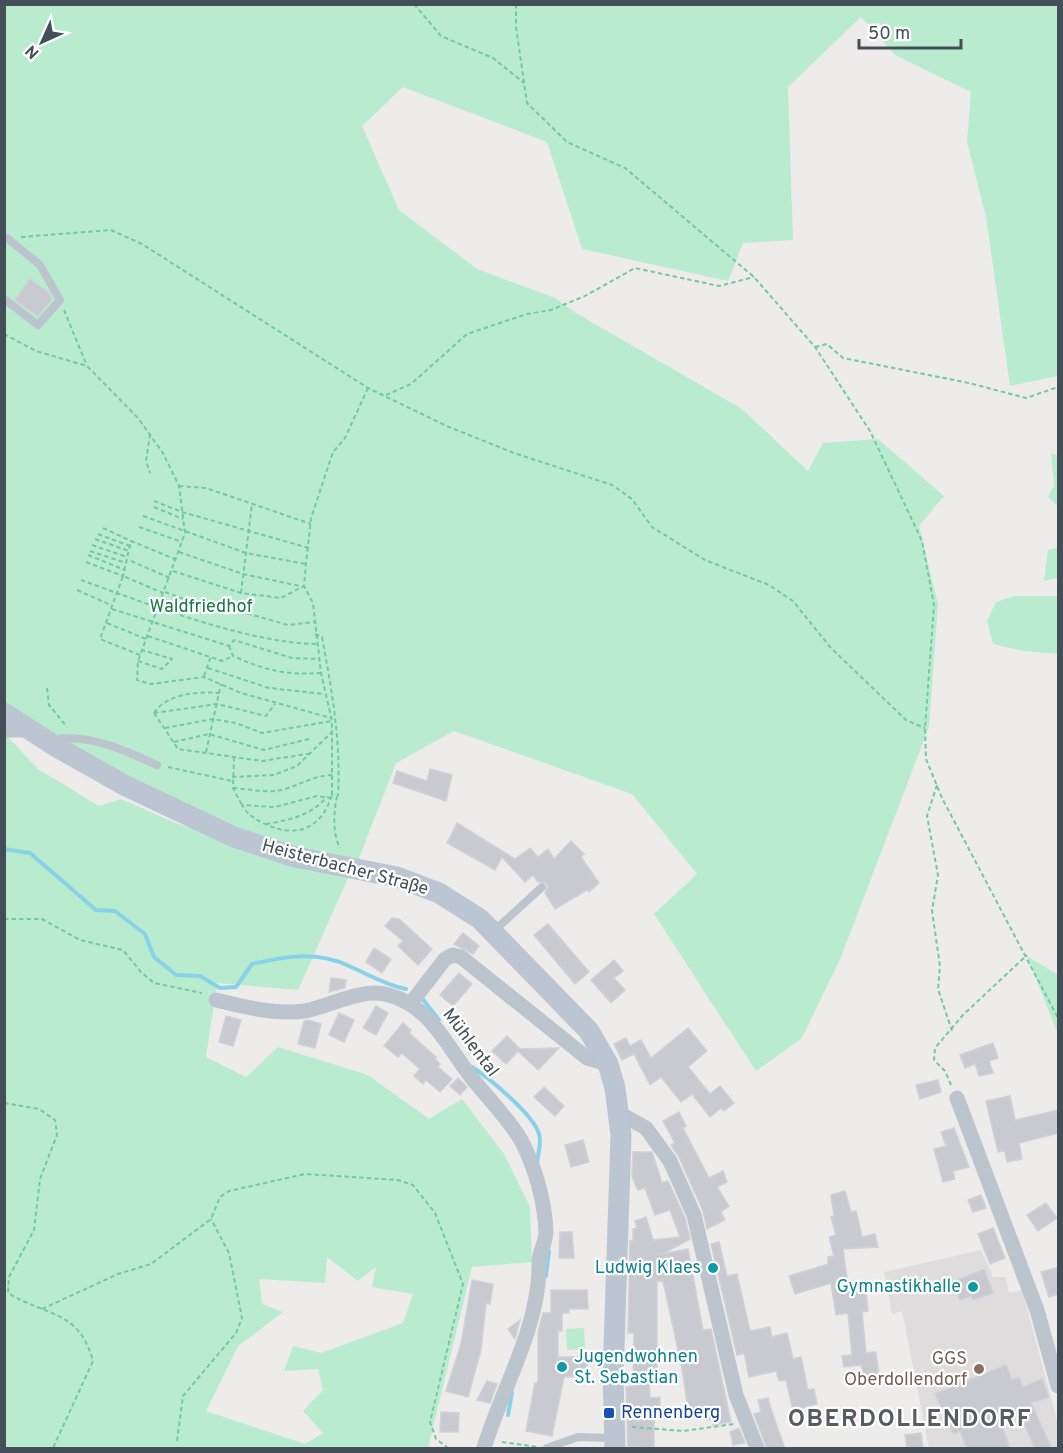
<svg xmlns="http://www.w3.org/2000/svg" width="1063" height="1453" font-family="Overpass,sans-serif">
<rect width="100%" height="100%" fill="#eeebeb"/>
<polygon fill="#dfdcdd" points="981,1250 993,1277 1006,1277 1009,1293 1022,1290 1058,1424 1058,1448 929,1448 902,1311 892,1314 884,1272"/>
<g fill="#b9ecce" fill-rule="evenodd">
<polygon points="4,5 1058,5 1058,376 1010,386 986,217 967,142 971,92 895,55 861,17 788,87 793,240 743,243 728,281 582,249 547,142 403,87 362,126 399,210 477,269 555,298 576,313 742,409 808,471 823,443 878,439 944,496 919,526 938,604 929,727 841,957 802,1038 756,1071 654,914 697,874 632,794 454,731 396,763 356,866 297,854 156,794 5,707"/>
<polygon points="1051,453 1058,456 1058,506 1048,497 1054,486"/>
<polygon points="1058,547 1058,578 1044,581 1048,550"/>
<polygon points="1015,596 1058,596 1058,654 1024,651 993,644 987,621 996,602"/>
<path d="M4,733L38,769L99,806L121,799L178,824L348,878L298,990L217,983L206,1057L246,1077L278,1047L368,1075L429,1119L462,1099L504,1154L530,1207L532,1262L472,1267L428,1448H5ZM327,1257L358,1281L376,1267L372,1287L413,1294L403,1323L321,1353L293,1346L284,1371L318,1369L323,1390L303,1411L323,1433L305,1444L206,1411L238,1346L283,1312L262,1304L259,1279L325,1283Z"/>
<polygon points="1027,956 1058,975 1058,1034"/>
<polygon points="584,1328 585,1349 567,1350 566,1329"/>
</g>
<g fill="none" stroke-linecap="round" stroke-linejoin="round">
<g stroke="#87d2e8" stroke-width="4">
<path d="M4,849L30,853L96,910L115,911L145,934L154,957L176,975L200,976L220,988L236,987L252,964C286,956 317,951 349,966C368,974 385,985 406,989"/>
<polyline points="421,997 439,1020"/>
<path d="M472,1067C489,1078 534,1115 539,1134C542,1142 538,1153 537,1162"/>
<polyline points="546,1276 549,1251"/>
<polyline points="508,1415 512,1393"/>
</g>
</g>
<g fill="#c8cad0" stroke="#cfd1d7" stroke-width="1.5">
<polygon points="30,279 49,293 52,299 38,316 15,300"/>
<polygon points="430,769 452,775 446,801 393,783 397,771 427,781"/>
<polygon points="457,823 515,859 530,848 538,857 548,849 554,859 571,841 584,854 581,857 599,883 589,892 587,890 555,909 545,893 548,886 544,882 538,882 533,875 525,882 502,857 495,870 447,843"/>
<polygon points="392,918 399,919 432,949 418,965 398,946 403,941 385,926"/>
<polygon points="548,924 589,972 575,984 534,935"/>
<polygon points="463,933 479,946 473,954 454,944"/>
<polygon points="374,948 391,959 382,973 366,962"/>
<polygon points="614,960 623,971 614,978 625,990 611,1003 591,980"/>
<polygon points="459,973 472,984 453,1006 440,995"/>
<polygon points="331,978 346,980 345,988 329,992"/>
<polygon points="376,1006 388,1013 376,1035 363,1028"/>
<polygon points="339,1013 354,1020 344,1042 329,1035"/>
<polygon points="226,1016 241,1020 233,1046 219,1042"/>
<polygon points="308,1020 321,1024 315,1048 298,1044 304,1021"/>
<polygon points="403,1023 411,1030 409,1033 436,1057 435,1059 440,1064 438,1067 452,1079 440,1092 426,1080 423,1084 414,1076 420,1069 402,1053 398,1057 384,1046"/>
<polygon points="688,1028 707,1051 688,1067 710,1094 720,1086 734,1103 724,1111 721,1108 710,1117 692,1094 681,1102 661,1077 650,1085 634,1054 622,1060 614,1044 626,1038 630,1046 641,1040 651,1058"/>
<polygon points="507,1036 520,1049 559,1048 538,1070 518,1051 506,1064 492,1051"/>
<polygon points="993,1043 998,1058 989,1061 993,1073 979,1076 975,1064 965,1068 960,1055"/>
<polygon points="458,1078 467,1087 460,1095 450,1086"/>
<polygon points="938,1080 941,1092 920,1099 916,1085"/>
<polygon points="544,1087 564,1106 555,1116 534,1097"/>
<polygon points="1010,1096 1015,1120 1059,1110 1059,1133 1019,1143 1022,1159 1007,1162 1005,1151 998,1152 986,1101"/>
<polygon points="679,1112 686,1126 683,1128 709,1178 723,1171 727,1182 717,1187 729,1206 721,1212 725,1220 707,1229 703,1211 679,1157 671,1145 675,1143 663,1121"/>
<polygon points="954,1128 969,1167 953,1171 955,1179 943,1182 934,1149 946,1146 941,1132"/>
<polygon points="583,1140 589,1162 571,1167 565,1145"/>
<polygon points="633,1152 652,1152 662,1183 668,1181 685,1218 690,1239 662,1254 688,1249 703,1330 711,1329 731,1422 713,1425 712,1419 707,1420 706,1414 689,1416 682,1368 663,1281 657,1281 657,1375 649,1375 650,1398 660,1397 660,1418 654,1417 654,1448 628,1447 626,1387 633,1386 634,1333 628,1333 630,1241 633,1241 633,1229 637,1228 635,1221 646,1217 653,1240 680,1237 670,1210 655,1215 645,1188 638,1190 632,1176"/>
<polygon points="845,1191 851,1212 856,1211 862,1237 875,1234 878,1247 843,1249 849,1293 866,1291 868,1311 862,1312 866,1353 876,1352 880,1383 863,1385 861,1365 844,1367 842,1356 852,1355 848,1313 836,1315 831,1283 795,1294 789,1276 828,1264 828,1257 834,1256 829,1237 836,1235 831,1217 834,1216 831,1195"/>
<polygon points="981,1195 986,1208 973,1212 968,1200"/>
<polygon points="1046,1203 1057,1218 1038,1231 1027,1215"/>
<polygon points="993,1228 1005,1258 990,1264 978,1234"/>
<polygon points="560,1232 572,1232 574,1258 559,1258"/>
<polygon points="719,1242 727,1276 737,1274 750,1331 770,1327 772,1337 787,1333 793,1359 801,1357 808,1390 814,1389 817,1404 793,1410 786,1380 779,1381 776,1371 749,1377 744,1353 737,1355 711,1244"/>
<polygon points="1059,1267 1059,1294 1049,1297 1041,1272"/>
<polygon points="984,1269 993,1293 973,1300 971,1296 960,1300 953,1282"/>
<polygon points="472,1280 493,1284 490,1304 486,1303 481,1350 468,1397 446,1391 461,1344"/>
<polygon points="551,1290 587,1290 588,1309 569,1309 569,1313 562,1313 562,1331 558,1331 558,1357 587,1357 587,1376 564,1377 552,1436 526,1431 535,1383 538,1383 538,1332 543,1313 551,1313"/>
<polygon points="520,1320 517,1331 515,1339 508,1329"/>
<polygon points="1006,1365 1012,1380 1019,1377 1023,1387 1042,1379 1049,1397 1031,1403 1052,1449 1035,1449 1021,1416 1001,1423 1010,1449 967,1449 960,1431 954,1434 935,1394"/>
<polygon points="487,1381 497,1384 490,1403 477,1400"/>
<polygon points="768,1398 771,1409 785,1449 767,1449 754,1414 761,1412 758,1400"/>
<polygon points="441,1412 459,1413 458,1432 440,1432"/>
<polygon points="739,1428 745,1443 733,1445 730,1432"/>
<polygon points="921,1433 923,1449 907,1449 905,1435"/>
</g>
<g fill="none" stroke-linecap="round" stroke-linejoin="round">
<g stroke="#72c9a0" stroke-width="2" stroke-dasharray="4.5 3" stroke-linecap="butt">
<polyline points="414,4 441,36 493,58 524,83"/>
<polyline points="516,4 516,27 527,103 567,142 625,168 754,277 815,347 870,431 922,541 934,605 925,728 926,759 942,798 1058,1018"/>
<polyline points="21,237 111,230 142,244 368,388 449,427 514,453 612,485 632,499 652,527 705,560 769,585 793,601 830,647 906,720 925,728"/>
<polyline points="64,310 87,366"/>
<polyline points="4,334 36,351 87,366 138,418 163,453 179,486 185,533 138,661 137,680 151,684 204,677 241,693 331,718"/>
<polyline points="815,347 827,344 843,358 969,383 1026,398 1058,387"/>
<polyline points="386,395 411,384 467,334 527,314 551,310 585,296 635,268 719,286 754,277"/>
<polyline points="150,434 146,461 150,473"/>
<polyline points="179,486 206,488 311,524"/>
<polyline points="154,501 182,512 309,548"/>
<polyline points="154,507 183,519"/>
<polyline points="143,516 246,553 306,564"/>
<polyline points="139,527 182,542"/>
<polyline points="103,528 131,541"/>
<polyline points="98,534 130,546"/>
<polyline points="95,539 129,551"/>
<polyline points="92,545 127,557"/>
<polyline points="90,551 126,563"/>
<polyline points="179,552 243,574 300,586"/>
<polyline points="88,555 125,570"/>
<polyline points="131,561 170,578"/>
<polyline points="86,562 123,576 131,541 177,560"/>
<polyline points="173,571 241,593 281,598 304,586"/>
<path d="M81,580C148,604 247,643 317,644"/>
<polyline points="77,590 113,606"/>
<polyline points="165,592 216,611 218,606 224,607 288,625 314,622"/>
<polyline points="241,593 252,504"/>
<polyline points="112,609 229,646 234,640 292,658 320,659"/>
<polyline points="107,623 146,639"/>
<path d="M315,634L322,637C332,691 341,741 338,796"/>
<polyline points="148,636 222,661 233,656"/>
<path d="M229,646L233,656C268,671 283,675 321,673"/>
<polyline points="140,655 100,639 123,576 163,593"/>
<polyline points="138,661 162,669 172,659 142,650"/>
<polyline points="208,668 269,688 324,694"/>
<polyline points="204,676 211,656"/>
<polyline points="47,688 49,705 67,727"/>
<polyline points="154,713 178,749 262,761 313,753"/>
<polyline points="154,713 217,704 266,716 275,704"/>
<path d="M154,713C166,694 198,691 219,693"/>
<polyline points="165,728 213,719 236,723 262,733 332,721"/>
<polyline points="174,742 209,734 264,750 309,739"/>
<polyline points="206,752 221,684"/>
<polyline points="234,757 233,788 242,805"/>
<polyline points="168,767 232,781"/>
<polyline points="232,777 274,775 297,766 333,731"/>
<polyline points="937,785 927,816 938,875 932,911 940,966 938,989 952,1031"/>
<path d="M233,788C250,789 268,794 285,789C302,784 315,775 334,775"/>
<polyline points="332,795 332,721 321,673 313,603 304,586 306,564 311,518 333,452 345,438 368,388"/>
<path d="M337,796C334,811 332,833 340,848"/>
<path d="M332,798L317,796L275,807L242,805C247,814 253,818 263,823C295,839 321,830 332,795H335"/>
<path d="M266,824C290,820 310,816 327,797"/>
<polyline points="4,919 42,919 80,940 123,950 141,972 154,983 202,993"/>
<polyline points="951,1085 945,1071 934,1060 935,1048 963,1015 1027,955"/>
<path d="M4,1103L39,1109L55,1120L57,1135L40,1179L34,1230L9,1277L8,1293C48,1317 79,1310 93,1361L53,1448"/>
<polyline points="42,1309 118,1274 151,1264 211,1219 220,1197 229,1191 305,1174 398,1180 413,1185 435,1213 463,1284 430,1422 436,1439 448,1448"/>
<polyline points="632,1427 683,1431 734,1424"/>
<polyline points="177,1441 183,1396 236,1333 242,1318 229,1253 211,1219"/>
<polyline points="502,1442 538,1447"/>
</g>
<g stroke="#bcc5ce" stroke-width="8">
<polyline points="4,299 38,325 60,300 40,265 7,238"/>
<path d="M55,745L62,738C97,737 126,751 157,765"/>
<polyline points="494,931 542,887"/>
<polyline points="547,1448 578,1437 612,1438"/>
</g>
<g stroke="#bcc5ce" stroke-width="15">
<polyline points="4,730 30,730"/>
<path d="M216,1000C245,1007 275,1015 305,1011C331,1006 362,987 389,995C429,1006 445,1042 468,1073C483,1093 513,1123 523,1144C536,1170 545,1203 546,1232C546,1242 539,1252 539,1263C540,1327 502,1388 484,1448"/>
<polyline points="411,1003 445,959 453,955 461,957 587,1058 608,1064"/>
<polyline points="957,1098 1037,1310 1058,1386"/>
<polyline points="619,1113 646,1128 670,1161 694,1215 736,1395 757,1448"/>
</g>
<polyline stroke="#bcc6d2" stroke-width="21" points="4,713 55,746 126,786 234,837 295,857 397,877 439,893 480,919 589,1031 608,1064 615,1088 621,1135 613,1377 615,1448"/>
</g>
<g fill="#0f9aa8" stroke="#fff" stroke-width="2">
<circle cx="713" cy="1268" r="6"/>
<circle cx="973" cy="1287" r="6"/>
<circle cx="562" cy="1367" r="6"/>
</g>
<circle fill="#8d6e63" stroke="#fff" stroke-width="2" cx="979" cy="1369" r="6"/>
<rect fill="#1a4fb4" stroke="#fff" stroke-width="2" x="603" y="1407" width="12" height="12" rx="3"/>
<g text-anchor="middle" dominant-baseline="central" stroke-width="4.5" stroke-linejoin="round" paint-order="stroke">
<g font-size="18" fill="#187649" stroke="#fff">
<text x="201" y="607">Waldfriedhof</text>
</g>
<g font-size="18" fill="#444e58" stroke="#fff">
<text transform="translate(345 868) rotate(15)">Heisterbacher Straße</text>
<text transform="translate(470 1043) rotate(53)">Mühlental</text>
</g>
<g font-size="18" fill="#0d838f" stroke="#fff" text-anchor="end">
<text x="701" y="1268">Ludwig Klaes</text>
<text x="961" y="1287">Gymnastikhalle</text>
<text x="574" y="1357" text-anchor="start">Jugendwohnen<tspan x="574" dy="21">St. Sebastian</tspan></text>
</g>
<g font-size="18" fill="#785e54" stroke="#fff" text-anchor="end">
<text x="967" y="1359">GGS<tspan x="967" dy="21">Oberdollendorf</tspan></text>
</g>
<g font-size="18" fill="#164399" stroke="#fff" text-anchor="start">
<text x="621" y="1413">Rennenberg</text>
</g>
<g font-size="24" font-weight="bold" letter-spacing="1.5" fill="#585b60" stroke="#fff">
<text x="910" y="1420">OBERDOLLENDORF</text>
</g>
</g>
<rect width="1063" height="1453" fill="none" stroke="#444e58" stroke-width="12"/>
<g transform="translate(42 42) rotate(225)" stroke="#ffffff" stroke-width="4.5" paint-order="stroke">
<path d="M0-4.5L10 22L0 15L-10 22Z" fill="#444e58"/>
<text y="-9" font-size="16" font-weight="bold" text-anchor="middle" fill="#444e58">N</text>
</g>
<path d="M859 39v9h102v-9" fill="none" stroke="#444e58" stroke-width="3"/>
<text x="868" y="39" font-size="18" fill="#444e58" stroke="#ffffff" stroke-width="4.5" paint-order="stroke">50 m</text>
</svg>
